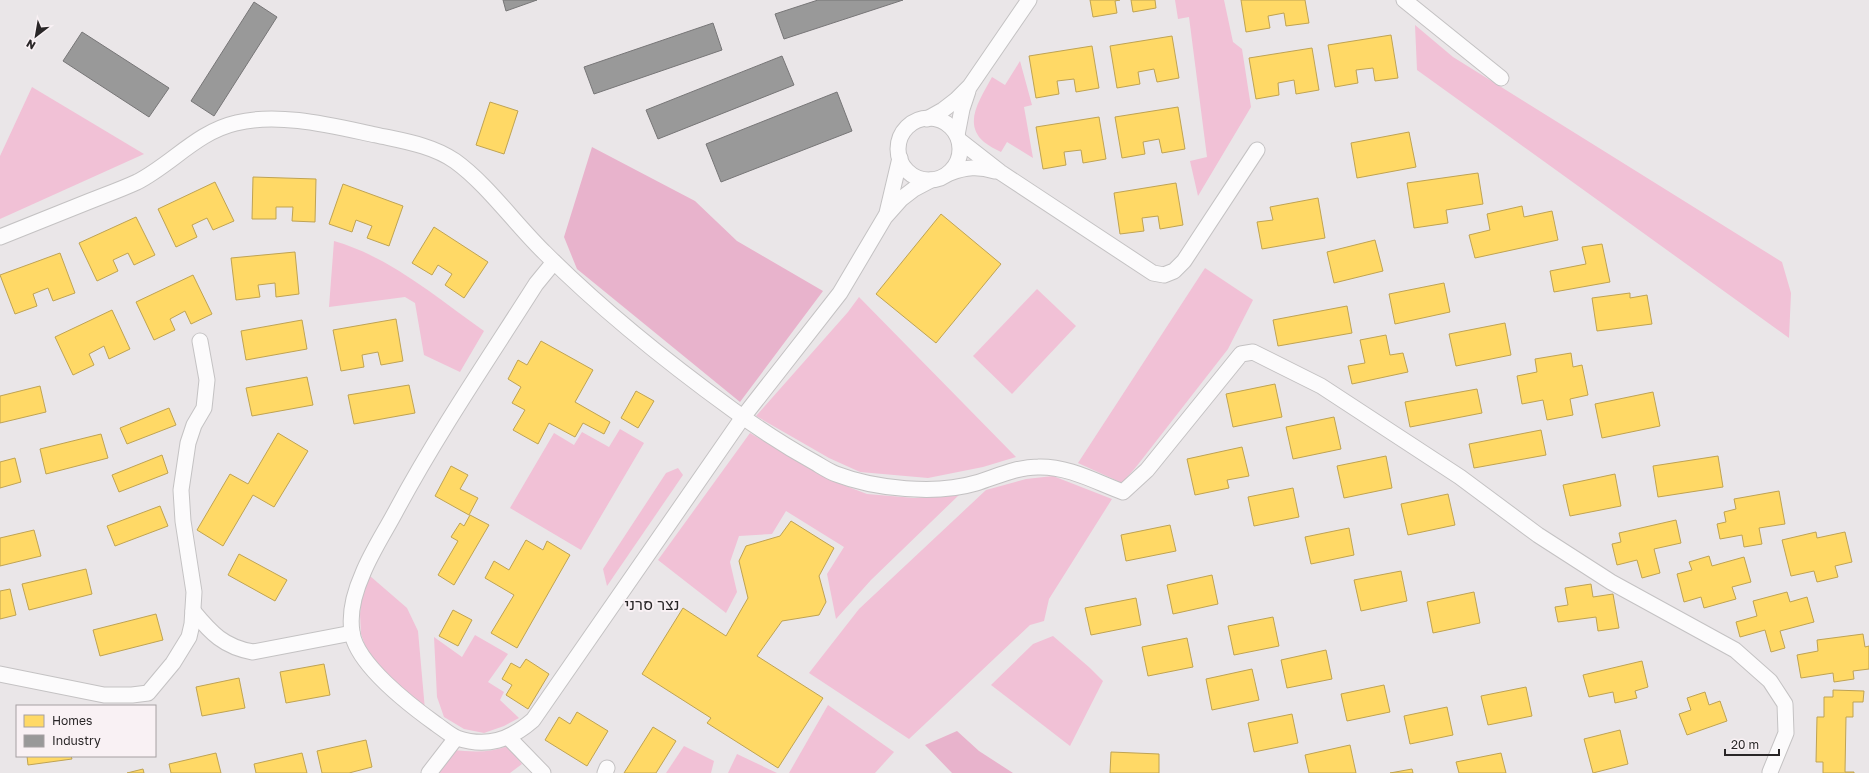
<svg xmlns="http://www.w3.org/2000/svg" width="1869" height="773" font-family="'Golos Text',Heebo,sans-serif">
<rect width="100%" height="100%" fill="#eae6e8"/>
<g fill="#f1c1d6">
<polygon points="1175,0 1224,0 1233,42 1242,49 1251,107 1198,196 1190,161 1207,157 1189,17 1178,19"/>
<polygon points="1415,25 1453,57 1782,262 1791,293 1789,338 1417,70"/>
<path d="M1020,61L1032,105L1024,107L1033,158L1007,142L1001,152C995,149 989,146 984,142C962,123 981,98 992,77L1005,85Z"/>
<polygon points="32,87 144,154 0,219 0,156"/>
<path d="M334,241C390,257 436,297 484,331L460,372L424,355L415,303L405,297L329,307Z"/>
<polygon points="1205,268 1253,300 1228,349 1136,467 1122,483 1078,463"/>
<polygon points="1037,289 1076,326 1012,394 973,356"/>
<polygon points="859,297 1016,457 983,467 928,478 860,472 829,458 756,416 848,312"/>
<polygon points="620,429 644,443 581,550 510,508 554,433 574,445 582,432 609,447"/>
<polygon points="750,433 830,480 867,494 914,498 960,494 871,580 836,619 827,574 844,547 786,511 772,534 739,536 730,562 737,592 726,613 658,560"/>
<polygon points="678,468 683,475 607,586 603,569 666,473"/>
<polygon points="1053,476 1112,499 1049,599 1044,621 1030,625 909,739 809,673 859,609 986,490 1026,479"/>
<polygon points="370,576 407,608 418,631 425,710 391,681 368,654 361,634 360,614 362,590"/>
<polygon points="475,635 508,654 488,682 504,692 500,700 519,718 504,726 484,733 464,729 444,717 437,697 434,637 462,657"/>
<polygon points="1053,636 1090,668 1103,681 1070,746 991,685 1033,644"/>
<polygon points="828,705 894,752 875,773 789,773"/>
<path d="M508,746L522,764L510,773H436L453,750C472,752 490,753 508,746Z"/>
<polygon points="684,746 714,761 711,773 666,773"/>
<polygon points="737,754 777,773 728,773"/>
</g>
<g fill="#e8b3cc">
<polygon points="592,147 695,201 737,241 823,291 740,402 577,269 564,237"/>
<polygon points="957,731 979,751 1013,773 952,773 925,745"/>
</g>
<g fill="#ffd966" stroke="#bfa353">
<polygon points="1090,0 1120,0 1115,1 1117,13 1093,17"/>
<polygon points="1131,0 1155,0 1156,8 1133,12"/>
<polygon points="1241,0 1305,0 1309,23 1286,26 1284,13 1268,16 1270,28 1246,32"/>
<polygon points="1391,35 1398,78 1375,81 1373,68 1356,70 1358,83 1335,87 1328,45"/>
<polygon points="1172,36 1179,78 1157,82 1154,69 1138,72 1140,84 1117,88 1110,46"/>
<polygon points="1092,46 1099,88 1076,92 1074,79 1057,81 1059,94 1036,98 1029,56"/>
<polygon points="1312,48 1319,90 1296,94 1294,80 1278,83 1279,95 1256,99 1249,58"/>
<polygon points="490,102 518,111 504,154 476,145"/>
<polygon points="1178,107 1185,149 1162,153 1159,139 1143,142 1145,154 1122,158 1115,117"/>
<polygon points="1099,117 1106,159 1083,163 1081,150 1064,152 1066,165 1043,169 1036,127"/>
<polygon points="1409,132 1416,167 1357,178 1351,143"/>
<polygon points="1478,173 1483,204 1446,210 1448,223 1414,228 1407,183"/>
<polygon points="253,177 316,179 315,222 292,221 293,207 276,207 276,219 252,219"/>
<polygon points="215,182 234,221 213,230 207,218 192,225 197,237 176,247 158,209"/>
<polygon points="1176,183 1183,225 1160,229 1158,216 1142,218 1144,231 1120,234 1114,193"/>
<polygon points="343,184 403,206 389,246 367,238 372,226 356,220 352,232 329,224"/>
<polygon points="1318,198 1325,238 1262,249 1257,222 1273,220 1270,207"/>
<polygon points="1522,206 1524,217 1552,211 1558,240 1475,258 1469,235 1490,230 1487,214"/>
<polygon points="941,214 1001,264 936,343 876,294"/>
<polygon points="136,217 155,255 134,265 128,253 113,260 118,271 97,281 79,243"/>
<polygon points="434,227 488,262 464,298 445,285 452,274 438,265 432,275 412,263"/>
<polygon points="1375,240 1383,271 1334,283 1327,252"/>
<polygon points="1602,244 1610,282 1554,292 1550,271 1586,264 1582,247"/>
<polygon points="295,252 299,294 276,297 275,283 258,285 260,297 236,300 231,258"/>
<polygon points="60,253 75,293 53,301 48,288 33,294 37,306 15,314 0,275"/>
<polygon points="193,275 212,314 191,324 185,311 170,319 175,330 154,340 136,302"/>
<polygon points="1444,283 1450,312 1395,324 1389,294"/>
<polygon points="1630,293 1630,298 1647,295 1652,324 1597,331 1592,298"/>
<polygon points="1347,306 1352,333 1278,346 1273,320"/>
<polygon points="112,310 130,349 109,359 104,346 89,354 94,365 73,375 55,337"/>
<polygon points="396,319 403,361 381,365 378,352 362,355 364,367 341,371 333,330"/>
<polygon points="302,320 307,349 246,360 241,331"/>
<polygon points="1505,323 1511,355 1456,366 1449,334"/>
<polygon points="1386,335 1390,355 1403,353 1408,372 1352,384 1348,366 1365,363 1360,340"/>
<polygon points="541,341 593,370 575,402 610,422 604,434 583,423 575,437 549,423 538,444 513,430 525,410 512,403 521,387 508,379 518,360 527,365"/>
<polygon points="1571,353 1573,367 1582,365 1588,395 1570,399 1573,415 1547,420 1543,400 1522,404 1517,376 1537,372 1535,359"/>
<polygon points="307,377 313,405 252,416 246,388"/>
<polygon points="1275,384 1282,417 1233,427 1226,394"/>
<polygon points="409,385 415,413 354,424 348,395"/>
<polygon points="40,386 46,412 0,423 0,396"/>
<polygon points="1477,389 1482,413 1410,427 1405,402"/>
<polygon points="636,391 654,401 638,428 621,418"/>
<polygon points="1653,392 1660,426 1602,438 1595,404"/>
<polygon points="169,408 176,425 127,444 120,428"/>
<polygon points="1334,417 1341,449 1293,459 1286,427"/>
<polygon points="1541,430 1546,455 1474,468 1469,444"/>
<polygon points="278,433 308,451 274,507 253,495 223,546 197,530 230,474 248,484"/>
<polygon points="101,434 108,458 46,474 40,449"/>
<polygon points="1242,447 1249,476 1227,480 1229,488 1195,495 1187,459"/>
<polygon points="162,455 168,473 119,492 112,475"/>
<polygon points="1386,456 1392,488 1344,498 1337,466"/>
<polygon points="1718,456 1723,487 1658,497 1653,466"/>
<polygon points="15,458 21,482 0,488 0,462"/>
<polygon points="451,466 468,475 460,489 478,498 469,515 435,496"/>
<polygon points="1615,474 1621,506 1570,516 1563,485"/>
<polygon points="1293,488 1299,517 1254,526 1248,497"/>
<polygon points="1779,491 1785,524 1759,528 1762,544 1744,547 1742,535 1720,539 1717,524 1726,522 1724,512 1736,509 1734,499"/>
<polygon points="1448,494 1455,525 1408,535 1401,504"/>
<polygon points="160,506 168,526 115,546 107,526"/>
<polygon points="470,515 489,525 454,585 438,575 458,541 451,537 460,523 464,526"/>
<polygon points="1676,520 1681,543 1654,549 1660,573 1642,578 1637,560 1617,565 1612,544 1621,542 1619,533"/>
<polygon points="791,521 834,548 819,576 826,602 819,615 782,621 757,656 823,698 778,768 707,723 711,718 642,674 683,608 726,636 748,598 739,561 746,546 780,536"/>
<polygon points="1170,525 1176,551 1126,561 1121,535"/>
<polygon points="1349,528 1354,555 1311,564 1305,537"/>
<polygon points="34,530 41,556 0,566 0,538"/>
<polygon points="1816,532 1817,538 1845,532 1852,562 1835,566 1838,577 1817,582 1814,571 1791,576 1782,540"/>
<polygon points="526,540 543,550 547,541 570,555 517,648 491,633 514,595 485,578 494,561 509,570"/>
<polygon points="239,554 287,580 275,601 228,575"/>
<polygon points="1709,556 1712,566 1744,557 1751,582 1732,587 1736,599 1704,608 1701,597 1684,602 1677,574 1692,570 1689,562"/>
<polygon points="86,569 92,594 29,610 22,584"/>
<polygon points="1401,571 1407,601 1361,611 1354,580"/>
<polygon points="1212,575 1218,604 1173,614 1167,585"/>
<polygon points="1591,584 1593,597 1613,594 1619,628 1598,631 1596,617 1558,622 1555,607 1568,605 1565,588"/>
<polygon points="10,589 16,615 0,619 0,591"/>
<polygon points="1474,592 1480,623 1433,633 1427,602"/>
<polygon points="1787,592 1790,602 1807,597 1814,622 1780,631 1785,648 1771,652 1765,630 1740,637 1736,622 1757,616 1753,601"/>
<polygon points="1136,598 1141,625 1091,635 1085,608"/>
<polygon points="453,610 472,620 458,646 439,636"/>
<polygon points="156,614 163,640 100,656 93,630"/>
<polygon points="1273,617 1279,646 1234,655 1228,626"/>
<polygon points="1863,634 1865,647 1869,646 1869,669 1853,671 1854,679 1834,682 1833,673 1801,678 1797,655 1818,651 1817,640"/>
<polygon points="1187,638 1193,667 1148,676 1142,647"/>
<polygon points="1326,650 1332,679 1287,688 1281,660"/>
<polygon points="526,659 549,674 528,709 506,695 512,685 502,679 511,663 520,668"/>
<polygon points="1642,661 1648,687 1635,691 1637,698 1615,703 1613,692 1589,697 1583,675"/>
<polygon points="324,664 330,695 286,703 280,672"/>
<polygon points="1252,669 1259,700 1212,710 1206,679"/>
<polygon points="239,678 245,708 202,716 196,687"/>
<polygon points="1384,685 1390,712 1347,721 1341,694"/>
<polygon points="1526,687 1532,716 1488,725 1481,696"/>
<polygon points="1833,690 1864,691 1863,702 1853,702 1853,717 1846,717 1845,772 1854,772 1854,773 1823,773 1823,762 1816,762 1817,717 1824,717 1824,697 1833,697"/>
<polygon points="1705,692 1709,705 1720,701 1727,721 1687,735 1679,714 1691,710 1687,698"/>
<polygon points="1447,707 1453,735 1410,744 1404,716"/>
<polygon points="577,712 608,731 587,766 545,740 559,717 570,724"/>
<polygon points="1292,714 1298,743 1254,752 1248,723"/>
<polygon points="653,727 676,741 656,773 624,773"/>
<polygon points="1620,730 1628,764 1593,773 1584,739"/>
<polygon points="366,740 372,767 349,773 322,773 317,751"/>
<polygon points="1350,745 1356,773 1309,773 1305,755"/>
<polygon points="1111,752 1159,754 1159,773 1110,773"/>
<polygon points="216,753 221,773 171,773 169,764"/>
<polygon points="302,753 307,773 256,773 254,764"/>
<polygon points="1501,753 1506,773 1459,773 1456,762"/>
<polygon points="27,756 71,756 72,759 28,765"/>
<polygon points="143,769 144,773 127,773"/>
<polygon points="1412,769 1413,773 1390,773"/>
</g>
<g fill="#999" stroke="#777677">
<polygon points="503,0 537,0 506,11"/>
<polygon points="818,0 903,0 784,39 775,14"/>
<polygon points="254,2 277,17 214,116 191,101"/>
<polygon points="713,23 722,50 594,94 584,67"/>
<polygon points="82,32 169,88 149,117 63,61"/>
<polygon points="782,56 794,85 658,139 646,110"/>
<polygon points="837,92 852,131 721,182 706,144"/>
</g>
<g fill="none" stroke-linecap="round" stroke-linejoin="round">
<defs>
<g id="minor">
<polyline points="1404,0 1501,78"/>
<circle cx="929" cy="149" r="31"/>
<polyline points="927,119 943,110 956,100 970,86 1029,0"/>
<polyline points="957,135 962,109 968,91"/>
<polyline points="959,140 1000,172 1153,273 1164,275 1174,271 1184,261 1257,150"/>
<path d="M950,173C966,167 978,166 995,171"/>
<polyline points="887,213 900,158"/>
<path d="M0,237C30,225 60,213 90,201C105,195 122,189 137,182C172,164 197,132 236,123C279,112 333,126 376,135C403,141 432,145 455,161C487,184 516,225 545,253C603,311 667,362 733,410C759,429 785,446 814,462C821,466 828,471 836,474C875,489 936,495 976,483C996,477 1016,467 1038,467C1068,466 1096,482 1123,492L1147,470L1241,354L1253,352L1321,386L1460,477L1538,535L1611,582L1735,650L1770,681L1785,704L1786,733L1770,772"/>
<path d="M554,262L536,284C489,358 439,431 397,509C386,530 372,551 363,573C355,591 349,613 352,632C356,664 411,706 436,724C442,728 450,735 457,738C487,748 510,740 533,720L743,417L840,293L885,217L901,199L914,189L931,180"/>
<path d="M193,611C211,633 224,647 253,652L352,633"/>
<polyline points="0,674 104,695 132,695 148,693 173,663 189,637 192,624 194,592 183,521 181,490 188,443 194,425 204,408 207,380 200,341"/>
<polyline points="508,737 543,773"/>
<polyline points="429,773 456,738"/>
<polyline points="605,773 607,768"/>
</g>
</defs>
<use href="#minor" stroke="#c4c2c3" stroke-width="17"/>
<use href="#minor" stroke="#fcfbfc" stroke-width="15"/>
</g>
<g text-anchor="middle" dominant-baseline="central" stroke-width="4" stroke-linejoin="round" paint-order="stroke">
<g font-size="16" fill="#292627" stroke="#f9f1f4">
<text x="652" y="604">נצר סרני</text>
</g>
</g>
<rect x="16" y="705" width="140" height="52" fill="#f9f1f4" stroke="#a6a0a2"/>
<rect x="24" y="715" width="20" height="12" fill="#ffd966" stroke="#a6a0a2"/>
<text x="52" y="725" font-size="12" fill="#292627">Homes</text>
<rect x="24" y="735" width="20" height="12" fill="#999999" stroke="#a6a0a2"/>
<text x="52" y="745" font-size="12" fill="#292627">Industry</text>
<g transform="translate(36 36) rotate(211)" stroke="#f9f1f4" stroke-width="3" paint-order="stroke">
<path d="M0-3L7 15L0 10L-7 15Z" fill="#292627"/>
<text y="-6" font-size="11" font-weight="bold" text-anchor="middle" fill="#292627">N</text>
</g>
<path d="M1725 749v6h54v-6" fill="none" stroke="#292627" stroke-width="2"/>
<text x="1731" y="749" font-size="12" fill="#292627" stroke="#f9f1f4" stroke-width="3" paint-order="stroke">20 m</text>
</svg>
